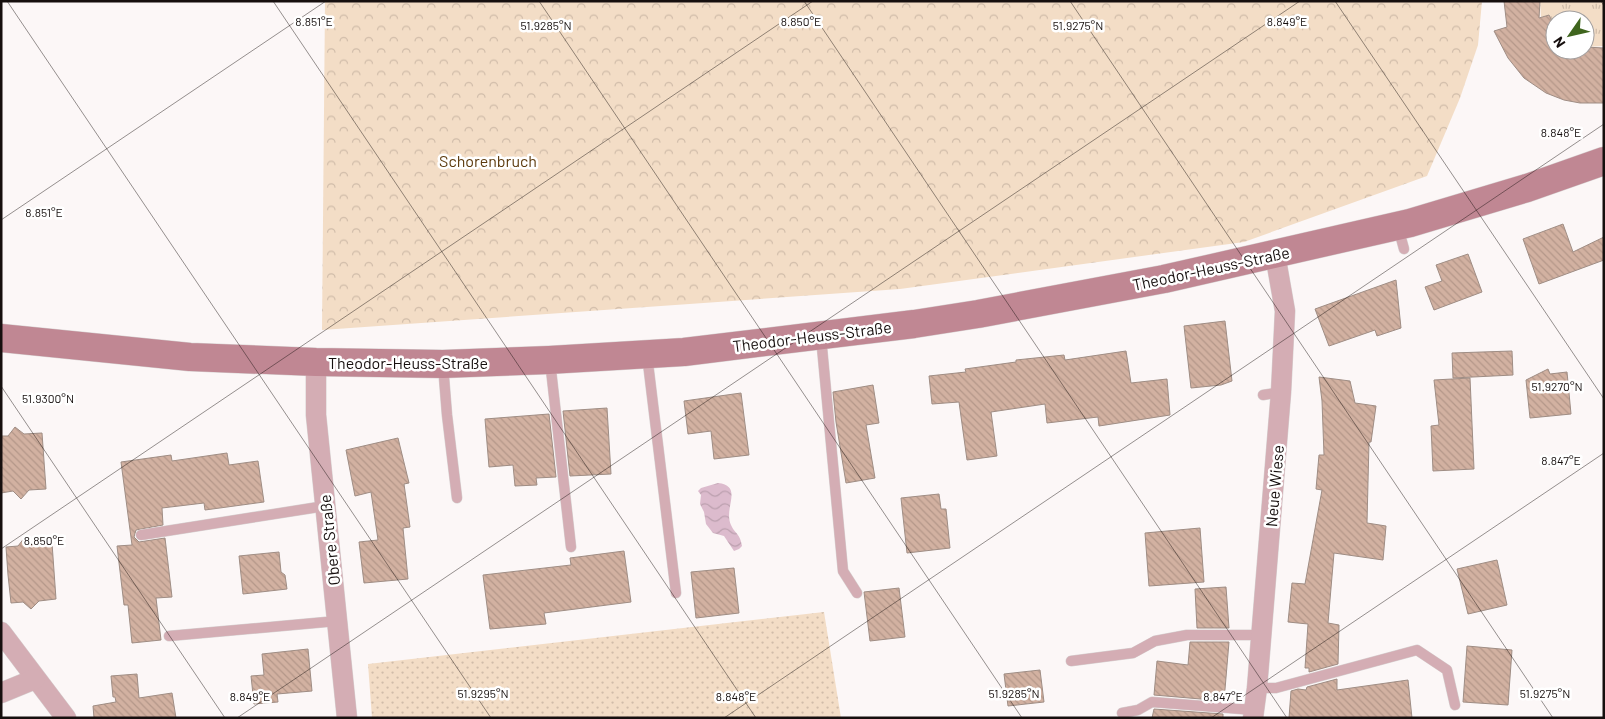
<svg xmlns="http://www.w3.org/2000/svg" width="1605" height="719" font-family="Barlow,sans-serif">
<defs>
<pattern id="grass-dots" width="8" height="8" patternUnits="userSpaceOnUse" patternTransform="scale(1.25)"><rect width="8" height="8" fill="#f3ddc6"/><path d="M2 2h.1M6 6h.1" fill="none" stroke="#d0bca9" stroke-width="1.8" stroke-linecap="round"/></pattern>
<pattern id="forest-crowns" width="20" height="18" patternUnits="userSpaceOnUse" patternTransform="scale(1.25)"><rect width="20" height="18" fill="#f3ddc6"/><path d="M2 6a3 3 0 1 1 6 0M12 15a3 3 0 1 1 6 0" fill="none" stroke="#d0bca9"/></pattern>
<pattern id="park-tufts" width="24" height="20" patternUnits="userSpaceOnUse" patternTransform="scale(1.25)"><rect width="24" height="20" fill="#f3ddc6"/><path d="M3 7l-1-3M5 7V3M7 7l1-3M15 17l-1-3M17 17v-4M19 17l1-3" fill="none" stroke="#d0bca9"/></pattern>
<pattern id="water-waves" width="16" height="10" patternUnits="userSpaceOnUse" patternTransform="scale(1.25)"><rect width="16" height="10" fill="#dcbbcd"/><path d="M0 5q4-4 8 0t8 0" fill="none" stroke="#bca0af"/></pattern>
<pattern id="building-back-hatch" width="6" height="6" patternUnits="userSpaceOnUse" patternTransform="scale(1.25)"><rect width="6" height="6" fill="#d2b1a1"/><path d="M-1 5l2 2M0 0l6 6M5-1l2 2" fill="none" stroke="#b49789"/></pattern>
</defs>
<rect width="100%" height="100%" fill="#fcf7f7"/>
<polygon fill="url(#grass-dots)" points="824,612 841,718 372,718 368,664"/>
<polygon fill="url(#forest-crowns)" points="325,1 1482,1 1478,45 1460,98 1427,176 1244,242 900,289 322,330"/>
<polygon fill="url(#park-tufts)" points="1540,1 1604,1 1604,46 1585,47 1585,20 1555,20 1555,27 1549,15 1541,17"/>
<path fill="url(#water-waves)" d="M718,483C744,486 723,508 731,525C735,534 740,533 742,546L739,549L734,551L724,536L713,533L706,524L704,512L700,504L701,495L698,491L701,488Z"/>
<g fill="url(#building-back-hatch)" stroke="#9f8d84">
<polygon points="1504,1 1540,1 1539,18 1549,15 1555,27 1555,50 1585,50 1585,47 1604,48 1604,103 1580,103 1564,100 1546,93 1524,78 1508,58 1494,31 1507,27"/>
<polygon points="1563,224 1573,252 1604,237 1604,260 1539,284 1523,239"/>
<polygon points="1468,254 1482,292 1434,310 1425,287 1442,281 1436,265"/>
<polygon points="1396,280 1401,328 1377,336 1375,330 1329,346 1315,309"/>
<polygon points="1225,321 1232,381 1221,385 1191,388 1184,326"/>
<polygon points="1126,351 1131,383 1167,379 1170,415 1099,426 1098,417 1047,423 1045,404 991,412 997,456 967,460 959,402 932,404 929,376 966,372 965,369 1016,362 1016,360 1064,355 1065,360"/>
<polygon points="1512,351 1513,375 1453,378 1452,353"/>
<polygon points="1548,369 1550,374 1567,372 1571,414 1530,418 1526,380"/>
<polygon points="1319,377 1350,381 1355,403 1376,406 1371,442 1369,442 1367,523 1386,526 1383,560 1334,553 1328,623 1339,625 1338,664 1309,672 1309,668 1305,668 1308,624 1288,622 1292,583 1305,584 1322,490 1316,489 1319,455 1324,455 1322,401"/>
<polygon points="1470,378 1474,469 1433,471 1431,426 1439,425 1434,380"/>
<polygon points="873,385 879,423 866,425 875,478 846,483 836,422 833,392"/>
<polygon points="741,393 749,455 714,459 711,431 688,434 684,401"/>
<polygon points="607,408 611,474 570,476 563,411"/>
<polygon points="549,414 556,477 536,478 537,485 515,486 513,465 489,467 485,419"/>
<polygon points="15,427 24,434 42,433 46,489 29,490 21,499 13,491 1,493 1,436 8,436"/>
<polygon points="398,438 409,483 404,484 410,527 403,528 408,579 364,583 359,542 378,540 371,492 355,496 346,450"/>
<polygon points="227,453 229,465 258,461 264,502 205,510 204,503 162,508 163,525 136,530 134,537 139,542 165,538 172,597 156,598 161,640 132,643 128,605 124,605 117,546 132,545 121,462 171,455 172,461"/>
<polygon points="939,494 941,509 946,509 950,548 907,553 901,498"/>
<polygon points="1200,528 1204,582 1149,586 1145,533"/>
<polygon points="25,537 33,545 52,543 56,599 39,601 31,609 23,602 11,603 8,575 6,547 18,546"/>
<polygon points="624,551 631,602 544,613 546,624 490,629 483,575 571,565 570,558"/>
<polygon points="279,552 281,572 285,575 287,589 243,594 239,556"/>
<polygon points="1497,560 1507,605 1468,614 1457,569"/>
<polygon points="734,568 739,613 696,618 691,572"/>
<polygon points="1226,587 1229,628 1197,628 1195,589"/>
<polygon points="899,588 905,637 870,641 864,592"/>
<polygon points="1190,642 1229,642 1224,701 1154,695 1157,661 1188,665"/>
<polygon points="1467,646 1512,650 1508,705 1463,702"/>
<polygon points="308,649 312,691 277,694 278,702 254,704 251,676 264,675 262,654"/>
<polygon points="1040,670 1044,702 1008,706 1004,674"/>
<polygon points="137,674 139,698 172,693 176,718 94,718 93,706 116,702 115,697 113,697 111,676"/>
<polygon points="1337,679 1337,690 1408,680 1412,718 1289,718 1291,691 1298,689 1306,690 1307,687"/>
<polygon points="1154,709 1223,714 1223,718 1152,718"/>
</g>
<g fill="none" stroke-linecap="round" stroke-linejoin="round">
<defs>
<g id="service">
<polyline points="1398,227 1404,249"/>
<polyline points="821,337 843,571 857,593"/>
<polyline points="647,355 676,593"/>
<polyline points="550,361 571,547"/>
<polyline points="443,365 447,415 457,498"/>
<polyline points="1263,395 1281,392"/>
<polyline points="141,535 325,506"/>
<polyline points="169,636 337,621"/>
<polyline points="1071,661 1133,653 1155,641 1187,635 1260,635"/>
<polyline points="1257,688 1276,688 1417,650 1447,670 1455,705"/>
<polyline points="1122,713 1138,710 1152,702 1254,710"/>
</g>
<g id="minor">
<polyline points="316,362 316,415 347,718"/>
<polyline points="1,632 66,718"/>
<polyline points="1,693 35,679"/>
<polyline points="1253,718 1257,688 1281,392 1285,311 1275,254"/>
</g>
<polyline id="secondary" points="1,338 190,357 316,362 443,364 549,360 684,352 914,324 978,314 1164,279 1410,223 1527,188 1604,161"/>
</defs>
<use href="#service" stroke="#d7d2d2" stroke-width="11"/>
<use href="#minor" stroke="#d7d2d2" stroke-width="21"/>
<use href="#secondary" stroke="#d7d2d2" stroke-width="29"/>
<use href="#service" stroke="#d4adb4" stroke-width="10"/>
<use href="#minor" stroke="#d4adb4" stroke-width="20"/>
<use href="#secondary" stroke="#c08793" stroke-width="28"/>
</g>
<path fill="none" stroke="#160f0e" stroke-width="1" stroke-opacity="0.45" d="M7,1L491,718M273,1L756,718M539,1L1022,718M804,1L1287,718M1070,1L1553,718M1335,1L1604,399M1601,1L1604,6M1,220L326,1M1,386L225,718M1,549L813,1M237,718L1300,1M724,718L1604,124M1211,718L1604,453"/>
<g text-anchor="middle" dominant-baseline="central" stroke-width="5" stroke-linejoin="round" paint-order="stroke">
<g font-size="16" fill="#5c3a0d" stroke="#fff">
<text x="488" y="160">Schorenbruch</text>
</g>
<g font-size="16" fill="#160f0e" stroke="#fff">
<text transform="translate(1211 268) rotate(-12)">Theodor-Heuss-Straße</text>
<text transform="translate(812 336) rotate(-7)">Theodor-Heuss-Straße</text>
<text x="408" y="362">Theodor-Heuss-Straße</text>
<text transform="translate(1274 486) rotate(-85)">Neue Wiese</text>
<text transform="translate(329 540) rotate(-96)">Obere Straße</text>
</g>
</g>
<g font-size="12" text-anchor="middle" fill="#160f0e" stroke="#fff" stroke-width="5" stroke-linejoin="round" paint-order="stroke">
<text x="314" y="26">8.851°E</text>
<text x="801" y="26">8.850°E</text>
<text x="1287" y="26">8.849°E</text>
<text x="546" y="30">51.9285°N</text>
<text x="1078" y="30">51.9275°N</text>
<text x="1561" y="137">8.848°E</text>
<text x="44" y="217">8.851°E</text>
<text x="1557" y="391">51.9270°N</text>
<text x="48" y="403">51.9300°N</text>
<text x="1561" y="465">8.847°E</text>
<text x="44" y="545">8.850°E</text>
<text x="483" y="698">51.9295°N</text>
<text x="1014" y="698">51.9285°N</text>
<text x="1545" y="698">51.9275°N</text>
<text x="250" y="701">8.849°E</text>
<text x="736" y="701">8.848°E</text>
<text x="1223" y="701">8.847°E</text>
</g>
<rect width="1605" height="719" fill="none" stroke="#160f0e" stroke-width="5"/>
<g transform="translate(1570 35) rotate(236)"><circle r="24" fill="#ffffff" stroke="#a29f9f"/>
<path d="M0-4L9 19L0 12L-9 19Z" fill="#3f651e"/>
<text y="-8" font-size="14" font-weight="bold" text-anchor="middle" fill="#160f0e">N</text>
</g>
</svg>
